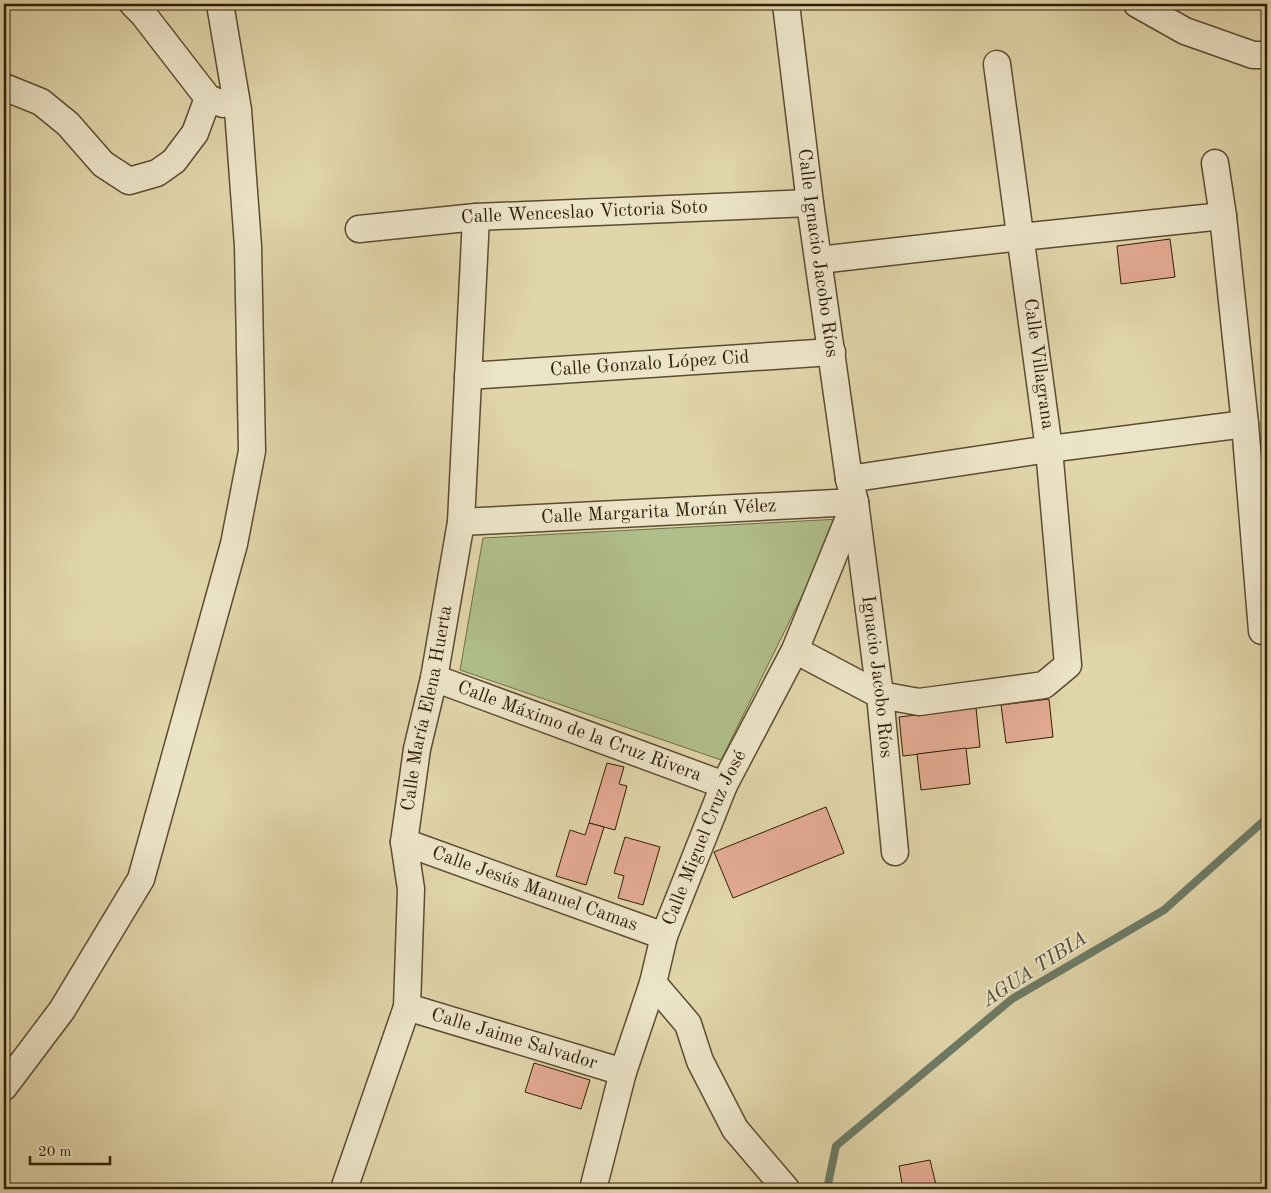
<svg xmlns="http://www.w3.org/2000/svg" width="1271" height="1193" font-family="'Old Standard TT',serif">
<rect width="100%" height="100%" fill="#e1d5aa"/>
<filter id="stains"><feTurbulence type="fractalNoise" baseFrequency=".004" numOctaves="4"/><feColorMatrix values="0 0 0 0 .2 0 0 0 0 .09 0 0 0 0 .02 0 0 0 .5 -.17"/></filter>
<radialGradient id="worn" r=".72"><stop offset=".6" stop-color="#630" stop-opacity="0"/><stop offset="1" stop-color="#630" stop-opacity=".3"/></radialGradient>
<polygon fill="#b0be8b" stroke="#706e49" points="840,519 721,760 460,670 483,538"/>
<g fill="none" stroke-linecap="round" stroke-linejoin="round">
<polyline stroke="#6d7b65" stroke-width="8" points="827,1189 836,1146 1012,999 1164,910 1267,818"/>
</g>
<g fill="#e3aa93" stroke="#301e07">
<polygon points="1170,239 1175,277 1121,284 1117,246"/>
<polygon points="1049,699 1053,737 1006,743 1001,705"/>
<polygon points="976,708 980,747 903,756 899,717"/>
<polygon points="966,748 970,784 921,790 917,754"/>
<polygon points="607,763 624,767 619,784 627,786 615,830 589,823"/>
<polygon points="826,807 844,853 733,898 714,852"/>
<polygon points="589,823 604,827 586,885 556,876 570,830 585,835"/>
<polygon points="625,837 660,847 643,905 618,898 624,876 614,873"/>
<polygon points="534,1063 590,1080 581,1109 525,1092"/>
<polygon points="930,1160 937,1189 903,1189 899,1166"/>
</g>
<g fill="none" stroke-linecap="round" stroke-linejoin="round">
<defs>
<g id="street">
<polyline points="133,4 143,14 208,98 223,104"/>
<path id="s1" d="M786,4L810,203L849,479L855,502L880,695L895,852"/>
<polyline points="1137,4 1185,31 1253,55 1267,55"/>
<polyline points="4,87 41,102 68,124 103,164 129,181 157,173 174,161 195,133 208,98"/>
<polyline points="1215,163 1223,216 1245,424 1262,631"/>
<path id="s2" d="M359,229L476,217L810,203"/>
<polyline points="819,260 1021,237 1223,216"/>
<path id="s3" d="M468,376L832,352"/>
<polyline points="849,479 1049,449 1245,424"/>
<path id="s4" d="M461,522L855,502"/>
<polyline points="795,650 880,695 919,702 1044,685 1068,665 1049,449 997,64"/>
<path id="s5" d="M434,678L724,785"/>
<path id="s6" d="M404,842L664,936"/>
<polyline points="653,983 688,1024 700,1061 735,1129 786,1189"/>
<path id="s7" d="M407,1007L623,1072"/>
<polyline points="4,1087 62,1010 141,879 234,544 252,451 248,246 238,110 220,4"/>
<path id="s8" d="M344,1189L407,1007L411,889L404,842L417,749L434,678L461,522L476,217"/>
<path id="s9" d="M593,1189L623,1072L653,983L664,936L724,785L795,650L855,503"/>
</g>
</defs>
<use href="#street" stroke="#5c4c30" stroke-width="29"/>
<use href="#street" stroke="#ece4c8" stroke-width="26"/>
</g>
<g text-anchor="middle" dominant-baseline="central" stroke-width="4" stroke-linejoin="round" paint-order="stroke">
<g font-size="19" fill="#301e07" stroke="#ece4c8">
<text stroke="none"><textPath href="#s2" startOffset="226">Calle Wenceslao Victoria Soto</textPath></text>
<text stroke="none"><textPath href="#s1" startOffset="251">Calle Ignacio Jacobo Ríos</textPath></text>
<text stroke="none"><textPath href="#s3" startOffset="182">Calle Gonzalo López Cid</textPath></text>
<text transform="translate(1038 364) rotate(82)">Calle Villagrana</text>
<text stroke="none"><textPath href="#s4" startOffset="198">Calle Margarita Morán Vélez</textPath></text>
<text stroke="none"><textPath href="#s1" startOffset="679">Ignacio Jacobo Ríos</textPath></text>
<text stroke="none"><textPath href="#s8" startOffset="494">Calle María Elena Huerta</textPath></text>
<text stroke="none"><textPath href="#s5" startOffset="155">Calle Máximo de la Cruz Rivera</textPath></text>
<text stroke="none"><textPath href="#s9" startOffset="369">Calle Miguel Cruz José</textPath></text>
<text stroke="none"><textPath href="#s6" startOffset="139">Calle Jesús Manuel Camas</textPath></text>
<text stroke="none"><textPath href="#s7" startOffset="112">Calle Jaime Salvador</textPath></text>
</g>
<g font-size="20" font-style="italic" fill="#4e4c36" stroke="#ece4c8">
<text transform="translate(1035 970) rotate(-33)">AGUA TIBIA</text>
</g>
</g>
<rect width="1271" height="1193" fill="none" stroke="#e1d5aa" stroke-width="20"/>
<rect x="5" y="5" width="1261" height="1183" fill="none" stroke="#301e07" stroke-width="2.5"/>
<rect x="10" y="10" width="1251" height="1173" fill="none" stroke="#301e07"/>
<path d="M30 1156v8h80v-8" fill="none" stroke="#301e07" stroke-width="2.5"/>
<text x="38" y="1156" font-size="15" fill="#301e07" stroke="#ece4c8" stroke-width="4" paint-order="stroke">20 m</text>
<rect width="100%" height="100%" filter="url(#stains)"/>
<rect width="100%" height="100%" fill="url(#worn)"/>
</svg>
